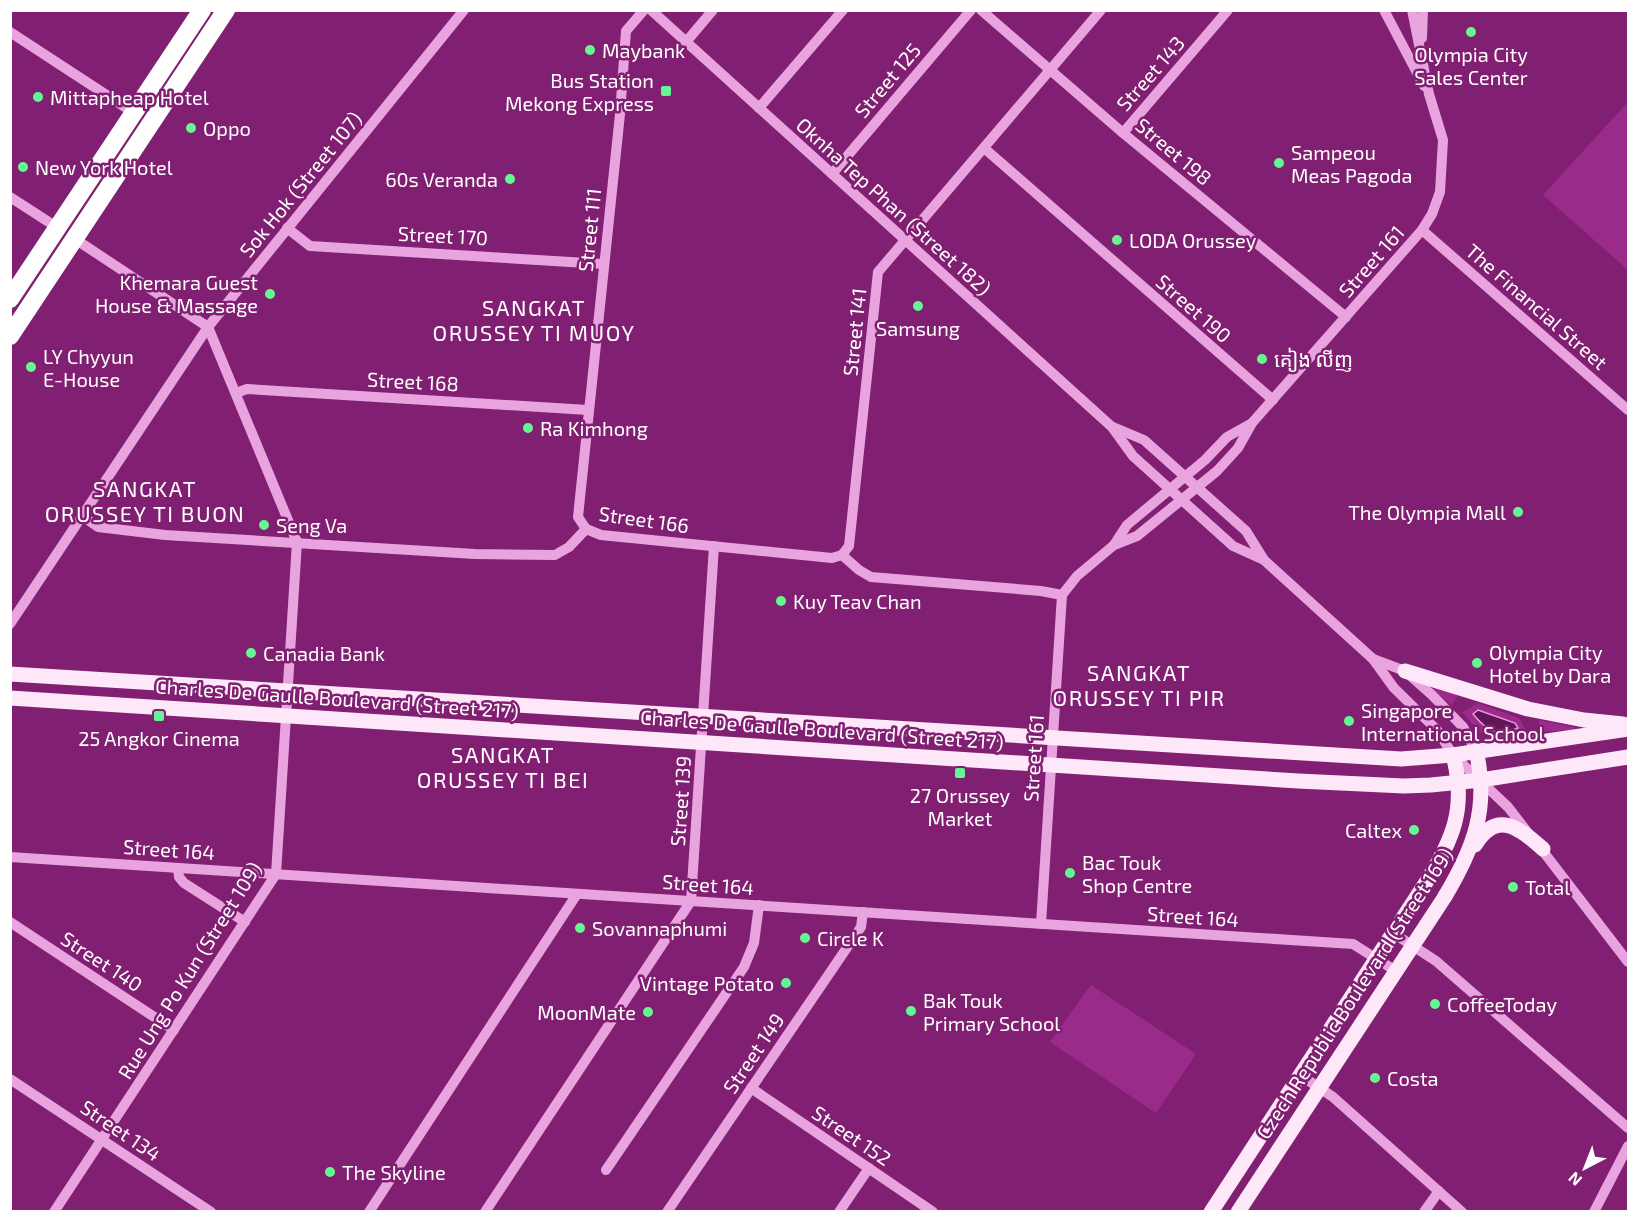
<svg xmlns="http://www.w3.org/2000/svg" width="1639" height="1222" font-family="'Exo 2','Noto Sans Khmer',sans-serif">
<rect width="100%" height="100%" fill="#811f72"/>
<g fill="#9b2b8b">
<polygon points="1628,102 1628,270 1543,195"/>
<polygon points="1433,686 1458,695 1452,706 1432,688"/>
<path d="M1478,703L1519,718L1527,732C1493,746 1485,740 1462,712Z"/>
<polygon points="1539,720 1574,727 1573,730 1539,732"/>
<polygon points="1091,985 1196,1054 1156,1113 1050,1042"/>
</g>
<path fill="#601554" stroke="#ea98e0" stroke-width="1.5" d="M1478,710L1515,723L1518,728C1496,737 1486,730 1473,714Z"/>
<g fill="none" stroke-linecap="round" stroke-linejoin="round">
<g stroke="#e9a4df" stroke-width="10">
<polyline points="651,10 1112,427 1133,456 1233,546 1264,560"/>
<polyline points="981,10 1123,133 1346,317"/>
<polyline points="1384,10 1424,86"/>
<polyline points="10,32 134,113"/>
<polyline points="1422,38 1423,10"/>
<polyline points="686,42 713,10"/>
<polyline points="759,108 843,10"/>
<polyline points="1123,133 1228,10"/>
<polyline points="984,148 1273,400"/>
<polyline points="832,174 971,10"/>
<polyline points="10,197 58,228"/>
<polyline points="287,228 310,246 603,264"/>
<polyline points="1422,230 1628,410"/>
<polyline points="236,393 247,389 588,410"/>
<polyline points="1113,427 1144,440 1246,531 1264,560 1373,659 1394,688 1437,730 1453,755 1508,807 1529,834"/>
<polyline points="82,516 98,527 165,535 475,554 555,555 569,547 586,529"/>
<polyline points="586,529 578,517 620,114 626,31 644,10"/>
<polyline points="586,529 601,535 832,558 842,555"/>
<polyline points="1114,545 1137,536 1217,471 1238,448 1252,423 1422,230 1432,214 1440,192 1443,140 1429,94 1412,10"/>
<polyline points="842,555 849,546 878,272 1101,10"/>
<polyline points="842,555 859,570 871,577 1041,591 1062,595"/>
<polyline points="10,624 208,327 464,10"/>
<polyline points="1373,659 1405,671 1432,695 1463,727 1476,751"/>
<polyline points="1539,846 1628,962"/>
<polyline points="10,857 1353,944 1396,971"/>
<polyline points="178,868 179,877 184,883 245,922"/>
<polyline points="10,922 174,1030"/>
<polyline points="1041,924 1062,595 1077,576 1114,545 1127,525 1205,460 1227,437 1252,423"/>
<polyline points="1393,933 1436,961 1628,1128"/>
<polyline points="1300,1075 1333,1097 1462,1212"/>
<polyline points="10,1079 211,1212"/>
<polyline points="751,1088 933,1212"/>
<polyline points="606,1170 744,967 754,943 759,905"/>
<polyline points="54,1212 276,874 297,542 208,327 75,239"/>
<polyline points="369,1212 577,894"/>
<polyline points="485,1212 691,901 714,546"/>
<polyline points="667,1212 861,927 863,912"/>
<polyline points="839,1212 869,1168"/>
<polyline points="1424,1212 1439,1191"/>
<polyline points="1594,1212 1628,1146"/>
</g>
<g stroke="#fee7f9" stroke-width="15">
<polyline points="1405,671 1528,709 1584,720 1623,724"/>
<polyline points="10,674 1401,759 1453,755 1628,729"/>
<polyline points="10,698 1298,781 1404,786 1431,785 1481,780 1628,757"/>
<path d="M1475,845C1497,809 1519,828 1543,849"/>
<path d="M1211,1212L1425,884C1453,840 1467,808 1453,755"/>
<path d="M1238,1212L1444,898C1473,850 1490,808 1476,751"/>
</g>
<g stroke="#fff" stroke-width="18">
<polyline points="10,299 202,10"/>
<polyline points="10,336 226,10"/>
</g>
</g>
<g fill="#64f791" stroke="#811f72" stroke-width="2">
<circle cx="1471" cy="32" r="6"/>
<circle cx="590" cy="50" r="6"/>
<rect x="660" y="85" width="12" height="12" rx="3"/>
<circle cx="38" cy="97" r="6"/>
<circle cx="191" cy="128" r="6"/>
<circle cx="1279" cy="163" r="6"/>
<circle cx="23" cy="167" r="6"/>
<circle cx="510" cy="179" r="6"/>
<circle cx="1117" cy="240" r="6"/>
<circle cx="270" cy="294" r="6"/>
<circle cx="918" cy="306" r="6"/>
<circle cx="1262" cy="359" r="6"/>
<circle cx="31" cy="367" r="6"/>
<circle cx="528" cy="428" r="6"/>
<circle cx="1518" cy="512" r="6"/>
<circle cx="264" cy="525" r="6"/>
<circle cx="781" cy="601" r="6"/>
<circle cx="251" cy="653" r="6"/>
<circle cx="1477" cy="663" r="6"/>
<rect x="153" y="710" width="12" height="12" rx="3"/>
<circle cx="1349" cy="721" r="6"/>
<rect x="954" y="767" width="12" height="12" rx="3"/>
<circle cx="1414" cy="830" r="6"/>
<circle cx="1070" cy="873" r="6"/>
<circle cx="1513" cy="887" r="6"/>
<circle cx="580" cy="928" r="6"/>
<circle cx="805" cy="938" r="6"/>
<circle cx="786" cy="983" r="6"/>
<circle cx="1435" cy="1004" r="6"/>
<circle cx="911" cy="1011" r="6"/>
<circle cx="648" cy="1012" r="6"/>
<circle cx="1375" cy="1078" r="6"/>
<circle cx="330" cy="1172" r="6"/>
</g>
<g text-anchor="middle" dominant-baseline="central" stroke-width="5" stroke-linejoin="round" paint-order="stroke">
<g font-size="20" fill="#fff" stroke="#811f72" text-anchor="start">
<text x="602" y="50">Maybank</text>
<text x="1471" y="54" text-anchor="middle">Olympia City<tspan x="1471" dy="23">Sales Center</tspan></text>
<text x="654" y="80" text-anchor="end">Bus Station<tspan x="654" dy="23">Mekong Express</tspan></text>
<text x="50" y="97">Mittapheap Hotel</text>
<text x="203" y="128">Oppo</text>
<text x="1291" y="152">Sampeou<tspan x="1291" dy="23">Meas Pagoda</tspan></text>
<text x="35" y="167">New York Hotel</text>
<text x="498" y="179" text-anchor="end">60s Veranda</text>
<text x="1129" y="240">LODA Orussey</text>
<text x="258" y="282" text-anchor="end">Khemara Guest<tspan x="258" dy="23">House &amp; Massage</tspan></text>
<text x="918" y="328" text-anchor="middle">Samsung</text>
<text x="43" y="356">LY Chyyun<tspan x="43" dy="23">E-House</tspan></text>
<text x="1274" y="359">គៀង លីញ</text>
<text x="540" y="428">Ra Kimhong</text>
<text x="1506" y="512" text-anchor="end">The Olympia Mall</text>
<text x="276" y="525">Seng Va</text>
<text x="793" y="601">Kuy Teav Chan</text>
<text x="1489" y="652">Olympia City<tspan x="1489" dy="23">Hotel by Dara</tspan></text>
<text x="263" y="653">Canadia Bank</text>
<text x="1361" y="710">Singapore<tspan x="1361" dy="23">International School</tspan></text>
<text x="159" y="738" text-anchor="middle">25 Angkor Cinema</text>
<text x="960" y="795" text-anchor="middle">27 Orussey<tspan x="960" dy="23">Market</tspan></text>
<text x="1402" y="830" text-anchor="end">Caltex</text>
<text x="1082" y="862">Bac Touk<tspan x="1082" dy="23">Shop Centre</tspan></text>
<text x="1525" y="887">Total</text>
<text x="592" y="928">Sovannaphumi</text>
<text x="817" y="938">Circle K</text>
<text x="774" y="983" text-anchor="end">Vintage Potato</text>
<text x="923" y="1000">Bak Touk<tspan x="923" dy="23">Primary School</tspan></text>
<text x="1447" y="1004">CoffeeToday</text>
<text x="636" y="1012" text-anchor="end">MoonMate</text>
<text x="1387" y="1078">Costa</text>
<text x="342" y="1172">The Skyline</text>
</g>
<g font-size="20" fill="#fff" stroke="#811f72">
<text transform="translate(1150 73) rotate(-49)">Street 143</text>
<text transform="translate(887 80) rotate(-50)">Street 125</text>
<text transform="translate(1174 151) rotate(40)">Street 198</text>
<text transform="translate(300 184) rotate(-51)">Sok Hok (Street 107)</text>
<text transform="translate(894 206) rotate(42)">Oknha Tep Phan (Street 182)</text>
<text transform="translate(589 230) rotate(-84)">Street 111</text>
<text transform="translate(443 235) rotate(3)">Street 170</text>
<text transform="translate(1371 261) rotate(-49)">Street 161</text>
<text transform="translate(1537 306) rotate(41)">The Financial Street</text>
<text transform="translate(1194 308) rotate(41)">Street 190</text>
<text transform="translate(854 332) rotate(-84)">Street 141</text>
<text transform="translate(413 381) rotate(3)">Street 168</text>
<text transform="translate(644 519) rotate(8)">Street 166</text>
<text transform="translate(337 698) rotate(4)">Charles De Gaulle Boulevard (Street 217)</text>
<text transform="translate(822 729) rotate(4)">Charles De Gaulle Boulevard (Street 217)</text>
<text transform="translate(1033 758) rotate(-86)">Street 161</text>
<text transform="translate(680 801) rotate(-86)">Street 139</text>
<text transform="translate(169 849) rotate(4)">Street 164</text>
<text transform="translate(708 884) rotate(4)">Street 164</text>
<text transform="translate(1193 916) rotate(4)">Street 164</text>
<text transform="translate(102 961) rotate(33)">Street 140</text>
<text transform="translate(189 970) rotate(-58)">Rue Ung Po Kun (Street 109)</text>
<text transform="translate(1354 993) rotate(-57)">Czech Republic Boulevard (Street 169)</text>
<text transform="translate(753 1053) rotate(-56)">Street 149</text>
<text transform="translate(121 1130) rotate(34)">Street 134</text>
<text transform="translate(852 1135) rotate(34)">Street 152</text>
</g>
<g font-size="22" letter-spacing="1.5" fill="#fff" stroke="#811f72">
<text x="534" y="307">SANGKAT<tspan x="534" dy="25">ORUSSEY TI MUOY</tspan></text>
<text x="145" y="488">SANGKAT<tspan x="145" dy="25">ORUSSEY TI BUON</tspan></text>
<text x="1139" y="672">SANGKAT<tspan x="1139" dy="25">ORUSSEY TI PIR</tspan></text>
<text x="503" y="754">SANGKAT<tspan x="503" dy="25">ORUSSEY TI BEI</tspan></text>
</g>
</g>
<rect width="1639" height="1222" fill="none" stroke="#ffffff" stroke-width="24"/>
<g transform="translate(1585 1168) rotate(222)" stroke="#811f72" stroke-width="4.5" paint-order="stroke">
<path d="M0-4.5L10 22L0 15L-10 22Z" fill="#ffffff"/>
<text y="-9" font-size="16" font-weight="bold" text-anchor="middle" fill="#ffffff">N</text>
</g>
</svg>
